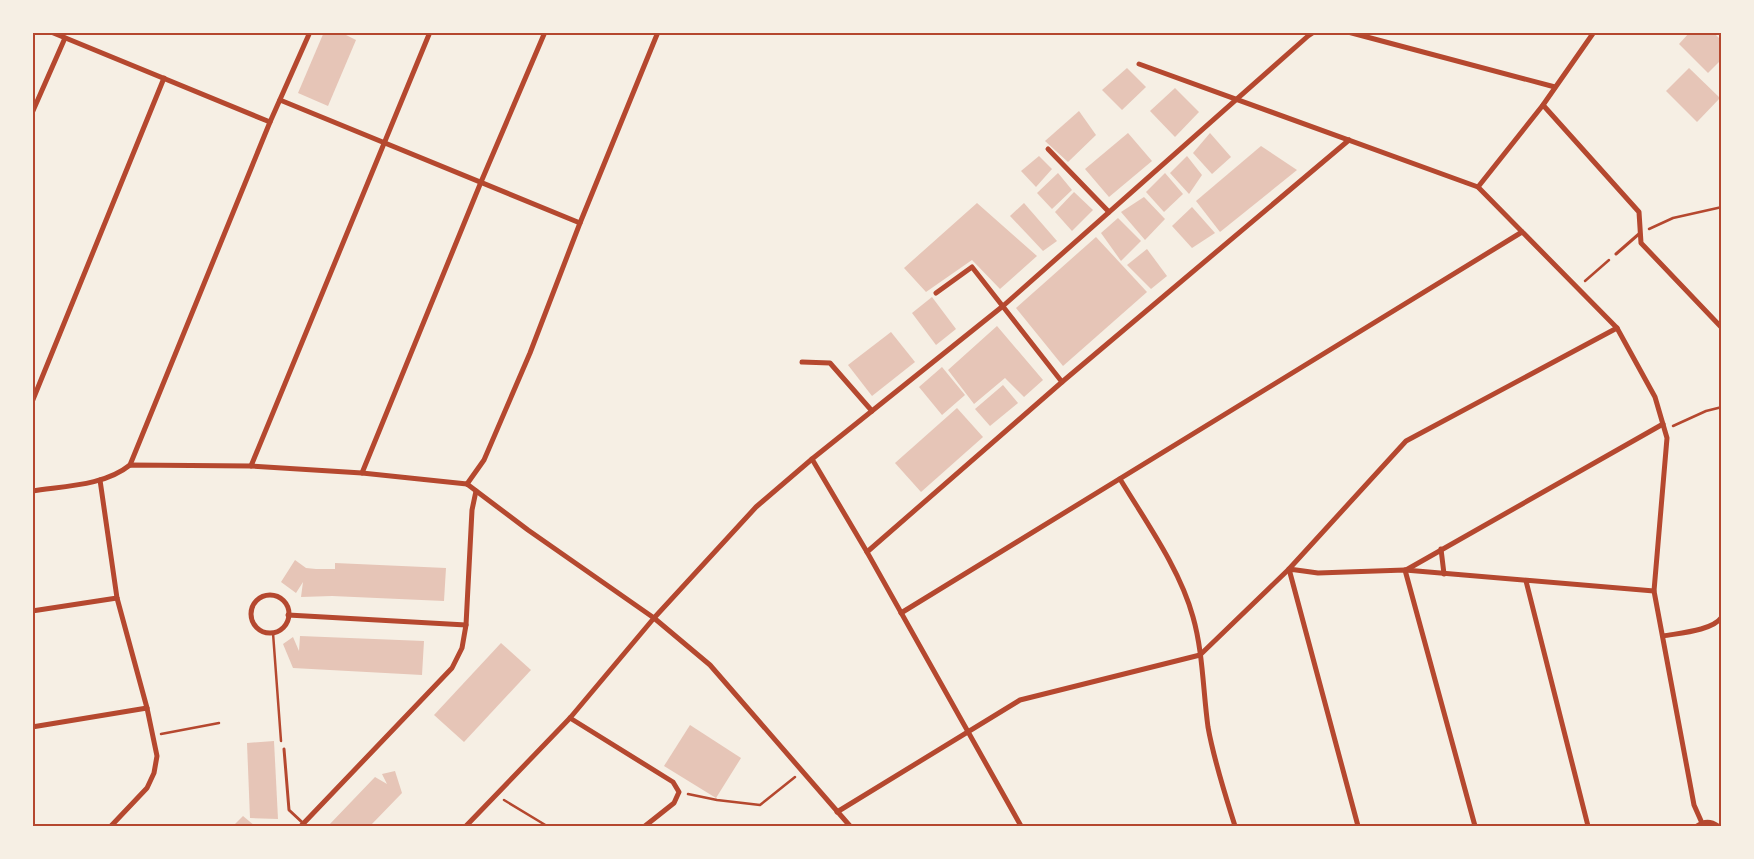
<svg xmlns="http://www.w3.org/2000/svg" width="1754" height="859" font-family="Arial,sans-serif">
<rect width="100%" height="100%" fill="#f6efe4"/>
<g fill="#e6c5b7">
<polygon points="324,32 340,32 356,40 328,106 298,93"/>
<polygon points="1690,32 1713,32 1722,41 1722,59 1708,73 1679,44"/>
<polygon points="1127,68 1146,87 1122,110 1102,90"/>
<polygon points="1689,68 1720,98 1697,122 1666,91"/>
<polygon points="1175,88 1199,112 1175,137 1150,111"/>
<polygon points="1079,111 1096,135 1068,162 1045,141"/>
<polygon points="1128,133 1152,161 1109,197 1085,169"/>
<polygon points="1210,133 1231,157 1212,174 1193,153"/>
<polygon points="1261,146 1297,170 1220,232 1196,201"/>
<polygon points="1039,156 1052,169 1036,187 1021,171"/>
<polygon points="1187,156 1202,175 1189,194 1170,173"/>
<polygon points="1058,173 1072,190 1052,209 1037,193"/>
<polygon points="1165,173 1183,194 1164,212 1146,192"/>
<polygon points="1074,192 1093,210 1072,231 1055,212"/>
<polygon points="1144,197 1165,219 1145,240 1121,212"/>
<polygon points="977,203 1037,256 1000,289 972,260 926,292 904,268"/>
<polygon points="1024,203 1057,241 1043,251 1010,216"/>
<polygon points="1192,207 1215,233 1192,248 1172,226"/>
<polygon points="1118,218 1141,241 1121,261 1101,233"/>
<polygon points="1096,237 1147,292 1063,366 1016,308"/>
<polygon points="1147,249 1167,276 1151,289 1127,265"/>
<polygon points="932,297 956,329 936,345 912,313"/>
<polygon points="997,326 1043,380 1024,397 1005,378 974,404 948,370"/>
<polygon points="891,332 915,362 872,396 848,365"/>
<polygon points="942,367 965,395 942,415 919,387"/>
<polygon points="1003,385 1018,403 990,426 975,409"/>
<polygon points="957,408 983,437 921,492 895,463"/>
<polygon points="295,560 306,568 316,569 335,569 335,563 446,568 444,601 332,596 301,597 303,582 296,593 281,582"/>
<polygon points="300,636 424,641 422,675 293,668 283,644 293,637 299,651"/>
<polygon points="501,643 531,670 464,742 434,715"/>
<polygon points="690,725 741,758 716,798 664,766"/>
<polygon points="274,741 278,819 250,818 247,743"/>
<polygon points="395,771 402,793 370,826 328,826 375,777 387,784 382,774"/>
<polygon points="243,816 255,826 233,826"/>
</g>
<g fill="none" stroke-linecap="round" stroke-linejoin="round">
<g stroke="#b5482f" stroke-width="2.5">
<polyline points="1649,229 1673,218 1722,207"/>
<polyline points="1585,281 1609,260"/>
<polyline points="1673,426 1706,411 1722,407"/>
<polyline points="273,633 281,741"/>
<polyline points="161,734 219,723"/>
<polyline points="688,794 717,800 760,805 795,777"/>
<polyline points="504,800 547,826"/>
</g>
<g stroke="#b5482f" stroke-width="3">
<polyline points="1616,254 1640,233"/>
<polyline points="284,749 289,810 304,824"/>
</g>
<g stroke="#b5482f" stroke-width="5">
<polyline points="51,32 270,122"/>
<polyline points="1348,32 1555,87"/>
<polyline points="1139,64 1478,187 1617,328 1655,397 1667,438 1654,591 1694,805 1702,823"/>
<polyline points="280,100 580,223"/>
<polyline points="1543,105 1639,212 1641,243 1722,328"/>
<polyline points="32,113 65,38"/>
<polyline points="1048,149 1109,212"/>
<polyline points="1478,187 1543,105 1594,32"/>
<polyline points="936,293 972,267 1062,382"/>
<polyline points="802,362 830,363 872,411"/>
<polyline points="32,402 164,78"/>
<polyline points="812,459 867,552 1021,826"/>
<polyline points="130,465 270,122 310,32"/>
<polyline points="251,466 430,32"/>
<polyline points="362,473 481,182 545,32"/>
<path d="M1120,479C1146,522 1180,569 1193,617C1203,652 1203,691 1208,727C1214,761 1225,794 1235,826"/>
<polyline points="100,480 117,598 147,708 157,756 154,773 147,788 111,826"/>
<polyline points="467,484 528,530 654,618 710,665 850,826"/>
<polyline points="467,484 484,460 530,353 580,223 658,32"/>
<path d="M32,491C64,486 104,486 130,465L251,466L362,473L467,484"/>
<polyline points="1441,549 1444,574"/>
<polyline points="867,552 1062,382 1349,140"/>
<polyline points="1405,570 1475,826"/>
<polyline points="1406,570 1663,424"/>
<polyline points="1526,581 1588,826"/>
<circle cx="270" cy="614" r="19"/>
<polyline points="32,611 117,598"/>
<polyline points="901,613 1522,232"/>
<polyline points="288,615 466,625"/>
<path d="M1663,636C1679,633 1712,631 1722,617"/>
<polyline points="570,718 673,782 679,792 674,803 645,826"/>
<polyline points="32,727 147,708"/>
<polyline points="837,812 1020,700 1200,655 1289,569 1406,441 1617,328"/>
<polyline points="301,826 452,668 462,648 466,625 472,510 476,491"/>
<polyline points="466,826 570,718 654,618 756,507 812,459 1003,306 1308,36 1314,32"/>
<polyline points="1358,826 1289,569 1318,573 1405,570 1654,591"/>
<path d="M1697,826C1704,821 1711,821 1718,826"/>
</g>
</g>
<rect width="1754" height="859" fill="none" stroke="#f6efe4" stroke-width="68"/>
<rect x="34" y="34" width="1686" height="791" fill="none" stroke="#b5482f" stroke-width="2"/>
</svg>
